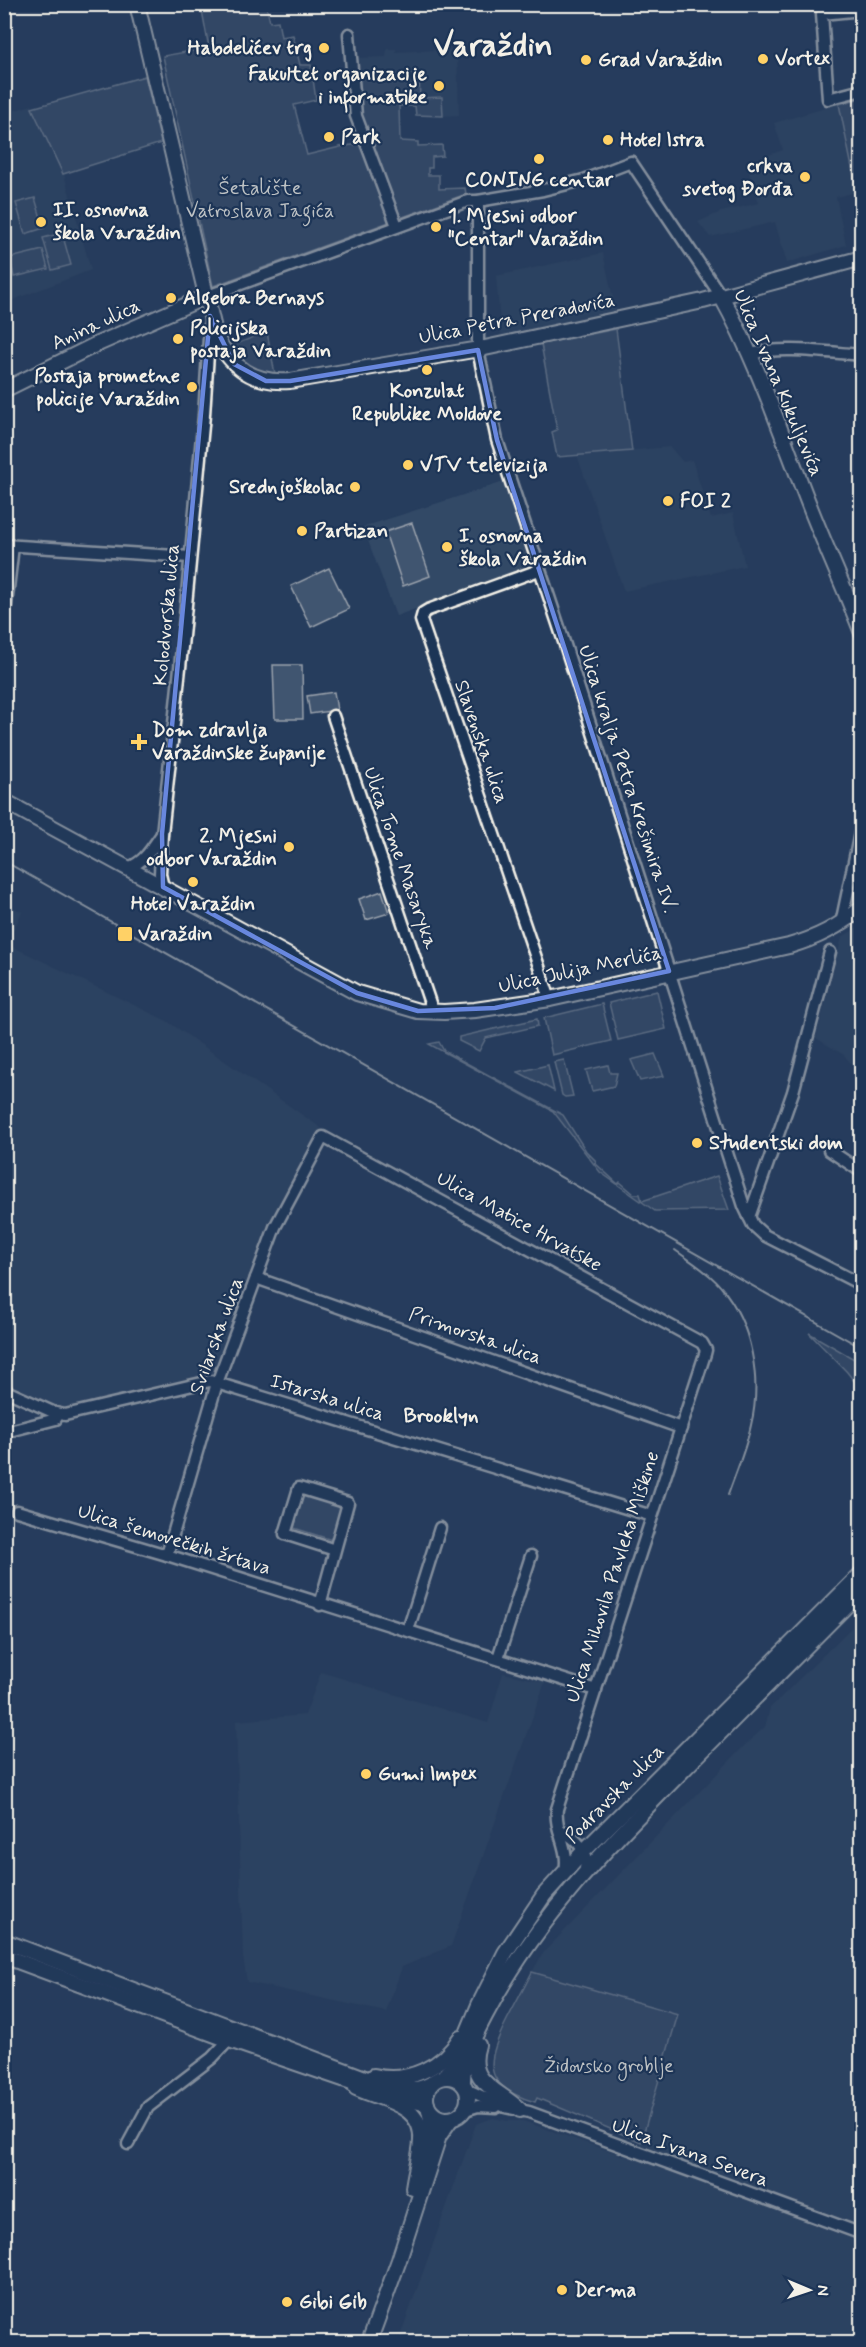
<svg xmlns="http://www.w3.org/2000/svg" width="866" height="2347" font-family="Mynerve,sans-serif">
<rect width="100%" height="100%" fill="#263d5d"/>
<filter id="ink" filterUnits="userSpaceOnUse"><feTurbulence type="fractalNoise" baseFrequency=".0167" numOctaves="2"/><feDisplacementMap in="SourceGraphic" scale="12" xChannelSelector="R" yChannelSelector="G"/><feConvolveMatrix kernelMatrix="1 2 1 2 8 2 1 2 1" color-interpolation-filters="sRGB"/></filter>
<g filter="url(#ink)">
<g fill="#334966">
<polygon points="387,49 396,49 396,52 457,49 459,115 443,116 442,97 421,97 419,74 356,76 356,58 386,57"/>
<polygon points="145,76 161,143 64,174 91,270 5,303 5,113 32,105 33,108"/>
<polygon points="839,104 857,192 836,197 846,245 787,263 775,222 710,237 698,222 721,212 759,203 746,163 783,150 774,123"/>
<polygon points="603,253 616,311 501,335 496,276"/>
<polygon points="670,447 683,462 692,460 711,518 733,513 745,566 624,591 577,455"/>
<polygon points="504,482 530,567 396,616 363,527"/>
<polygon points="4,902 22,912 7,944 167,1021 321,1128 268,1228 217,1373 65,1410 5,1385"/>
<polygon points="861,926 861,1075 844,1055 816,1038 842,937"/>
<polygon points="861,1618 861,2342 398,2342 476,2124 493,2118 508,2121 523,2121 633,2159 641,2142 678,2014 532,1972 544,1952 748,1742 765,1727 770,1708"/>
<polygon points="321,1672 488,1723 503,1673 545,1682 451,1946 402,1967 386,2012 247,1982 243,1957 236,1721 305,1715"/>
</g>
<g fill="#40546f" stroke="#9aa2ac" stroke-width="1.5">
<polygon points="201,5 266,5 270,22 278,21 281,37 293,35 300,65 311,65 316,100 294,105 307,155 344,146 370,143 360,115 356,76 419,74 420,98 442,97 443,116 416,115 415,106 399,106 400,141 418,142 418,146 442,145 443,156 432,157 432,168 428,168 428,175 439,175 439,189 465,188 466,194 213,286 163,56 209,48"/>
<polygon points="145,76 161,143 63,174 32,108"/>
<polygon points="861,98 862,191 857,192 839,104"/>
<polygon points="35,198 44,228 25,234 16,203"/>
<polygon points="62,233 71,265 52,270 43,238"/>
<polygon points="43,250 48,269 14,277 10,258"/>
<polygon points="616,329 632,451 557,457 552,432 557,430 541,344"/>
<path d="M267,332L275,374C254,373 242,362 231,346Z"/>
<polygon points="412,523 430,576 403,586 385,532"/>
<polygon points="329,568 349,609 311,627 291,586"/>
<polygon points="273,665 302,665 303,719 275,719"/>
<polygon points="334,692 337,710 310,714 307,696"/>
<polygon points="382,891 389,913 366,920 359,899"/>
<polygon points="657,991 666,1029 618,1040 609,1003"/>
<polygon points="602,1004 611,1041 552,1055 544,1018"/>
<polygon points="537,1019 538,1026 486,1038 479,1051 459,1041 459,1037"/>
<polygon points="439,1042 444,1051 563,1115 586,1151 596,1161 595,1163 618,1184 620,1182 634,1194 640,1194 642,1201 717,1176 729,1210 655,1211 600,1172 553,1111 429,1044"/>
<polygon points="655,1054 664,1076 640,1081 631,1060"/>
<polygon points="564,1060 573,1096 565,1097 562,1095 554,1062"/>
<polygon points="548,1065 554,1091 518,1072"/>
<polygon points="608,1065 610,1073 617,1073 614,1086 592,1091 586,1070"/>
<polygon points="809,1333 861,1363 861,1390 847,1372"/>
<polygon points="303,1495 342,1507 332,1540 294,1528"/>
<path d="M532,1972L678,2014L641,2142L537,2098L535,2102C480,2086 486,2061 508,2018C516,2003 524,1988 532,1972Z"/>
</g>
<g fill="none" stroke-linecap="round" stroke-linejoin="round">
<defs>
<g id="minor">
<polyline points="862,10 822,14 828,99 862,90"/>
<polyline points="349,34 356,116 397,226"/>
<polyline points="478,201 478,350 497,440 565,645 744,1206 753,1225 764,1235 862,1285"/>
<polyline points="205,297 468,201 478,201 543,190 584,180 631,162 721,296"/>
<path d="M749,355C776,345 832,353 862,355"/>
<polyline points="4,545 190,557"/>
<polyline points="539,570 428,610 423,613 421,620 550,999"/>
<polyline points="4,622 13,546"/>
<polyline points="333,716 433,1012"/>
<path d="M128,868C145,862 152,848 162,834"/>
<polyline points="163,887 160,874 162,834 180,668 204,415 210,323"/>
<polyline points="841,924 862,823"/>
<polyline points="829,1150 862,1172"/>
<polyline points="749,1217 793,1092 830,952"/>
<polyline points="256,1278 681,1428"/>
<polyline points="4,1390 55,1413 65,1415 210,1381 652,1516"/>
<polyline points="13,1430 56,1419 58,1414"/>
<polyline points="17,1511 167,1555 596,1690"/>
<path d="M167,1555L217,1383L256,1278L275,1227L323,1137L702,1343L706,1350L705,1354L557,1809C554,1831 570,1848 565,1871"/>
<polyline points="320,1605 335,1550 285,1534 299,1488 348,1503 335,1550"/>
<polyline points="408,1630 440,1528"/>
<polyline points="498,1658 531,1556"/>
<path d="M559,1829C578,1840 590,1850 584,1874"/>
<polyline points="466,2089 505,2107 529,2112 862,2234"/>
<polyline points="465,2110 478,2106 496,2107"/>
<polyline points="128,2144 148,2107 212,2058 229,2040"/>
</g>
<g id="major">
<path d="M137,4L216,337C232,368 254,384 290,381L485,348L703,301L862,258"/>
<path d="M721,296C757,361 781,433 808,502C825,546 845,589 862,633"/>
<polyline points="4,390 93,346 205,297"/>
<path d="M4,801L357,993L418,1011L444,1012L475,1010L550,999L789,946C817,938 838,927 862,908"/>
<path d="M4,1941L378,2083C396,2090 413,2093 431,2084"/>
<polyline points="4,1956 229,2040 366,2087"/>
<path d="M478,2045C466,2083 498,2089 520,2110"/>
<path d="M374,2076C408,2084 443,2067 460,2038"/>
<circle cx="447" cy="2098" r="21"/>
<polyline points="444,2077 453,2067 479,2005 505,1953 544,1895 584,1851 862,1573"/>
<path d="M463,2084C462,2060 474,2037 485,2016C538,1913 621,1833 701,1752C754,1698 808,1644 862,1590"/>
<path d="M356,2088C381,2100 424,2104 421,2141C420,2157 415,2172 413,2188"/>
<polyline points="390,2095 427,2104"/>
<polyline points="426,2149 432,2124 429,2110"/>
<polyline points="369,2342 399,2260 439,2136 451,2119"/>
</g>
</defs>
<use href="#minor" stroke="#f4f1e8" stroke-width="15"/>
<use href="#major" stroke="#f4f1e8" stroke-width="18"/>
<use href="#minor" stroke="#1d3557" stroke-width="10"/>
<use href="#major" stroke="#1d3557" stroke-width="14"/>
<g stroke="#f4f1e8" stroke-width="2">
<polyline points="4,861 862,1348"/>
<path d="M675,1250C690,1261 709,1272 721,1287C752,1323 762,1380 751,1425C746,1449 736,1472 728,1495"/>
</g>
</g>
</g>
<path d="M0 0H866V2347H0ZM210,316L234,364L266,381H290L478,350L497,440L669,971L495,1008L418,1011L357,993L163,887L162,834Z" fill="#263d5d" fill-opacity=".55" fill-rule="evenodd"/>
<path fill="none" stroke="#6887de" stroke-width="4.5" stroke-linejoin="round" d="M210,316L234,364L266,381H290L478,350L497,440L669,971L495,1008L418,1011L357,993L163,887L162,834Z"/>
<g fill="#ffd166" stroke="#1d3557" stroke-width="2">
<circle cx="324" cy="48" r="6"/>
<circle cx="763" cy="59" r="6"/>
<circle cx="586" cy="60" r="6"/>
<circle cx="439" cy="86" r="6"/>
<circle cx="329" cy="137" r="6"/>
<circle cx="608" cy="140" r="6"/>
<circle cx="539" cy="159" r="6"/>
<circle cx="805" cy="177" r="6"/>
<circle cx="41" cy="222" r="6"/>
<circle cx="436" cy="227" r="6"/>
<circle cx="171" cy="298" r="6"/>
<circle cx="178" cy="339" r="6"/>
<circle cx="427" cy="370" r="6"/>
<circle cx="192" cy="387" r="6"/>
<circle cx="408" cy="465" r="6"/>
<circle cx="355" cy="487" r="6"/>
<circle cx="668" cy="501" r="6"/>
<circle cx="302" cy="531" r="6"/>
<circle cx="447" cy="547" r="6"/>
<path d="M136 733h6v6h6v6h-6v6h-6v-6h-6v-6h6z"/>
<circle cx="289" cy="847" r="6"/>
<circle cx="193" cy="882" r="6"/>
<rect x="117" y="926" width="16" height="16" rx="3"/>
<circle cx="697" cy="1143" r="6"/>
<circle cx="366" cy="1774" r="6"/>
<circle cx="562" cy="2290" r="6"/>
<circle cx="287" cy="2302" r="6"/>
</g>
<g text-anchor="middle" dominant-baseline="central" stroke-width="4.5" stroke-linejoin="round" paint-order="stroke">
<g font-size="20" font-weight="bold" fill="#f4f1e8" stroke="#1d3557" text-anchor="start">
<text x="312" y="48" text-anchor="end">Habdelićev trg</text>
<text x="775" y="59">Vortex</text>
<text x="598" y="60">Grad Varaždin</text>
<text x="427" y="74" text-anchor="end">Fakultet organizacije<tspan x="427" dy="23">i informatike</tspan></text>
<text x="341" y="137">Park</text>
<text x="620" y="140">Hotel Istra</text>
<text x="793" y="166" text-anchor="end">crkva<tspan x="793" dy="23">svetog Đorđa</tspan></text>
<text x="539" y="180" text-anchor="middle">CONING centar</text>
<text x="53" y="210">II. osnovna<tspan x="53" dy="23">škola Varaždin</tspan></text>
<text x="448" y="216">1. Mjesni odbor<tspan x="448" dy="23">"Centar" Varaždin</tspan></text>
<text x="183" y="298">Algebra Bernays</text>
<text x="190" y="328">Policijska<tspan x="190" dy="23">postaja Varaždin</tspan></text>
<text x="180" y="376" text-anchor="end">Postaja prometne<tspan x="180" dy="23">policije Varaždin</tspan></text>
<text x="427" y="391" text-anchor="middle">Konzulat<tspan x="427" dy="23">Republike Moldove</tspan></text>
<text x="420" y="465">VTV televizija</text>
<text x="343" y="487" text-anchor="end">Srednjoškolac</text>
<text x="680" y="501">FOI 2</text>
<text x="314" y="531">Partizan</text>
<text x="459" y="536">I. osnovna<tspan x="459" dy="23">škola Varaždin</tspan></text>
<text x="152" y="730">Dom zdravlja<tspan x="152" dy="23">Varaždinske županije</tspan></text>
<text x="277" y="836" text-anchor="end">2. Mjesni<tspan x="277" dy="23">odbor Varaždin</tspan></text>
<text x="193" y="904" text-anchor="middle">Hotel Varaždin</text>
<text x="138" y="934">Varaždin</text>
<text x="709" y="1143">Studentski dom</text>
<text x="378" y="1774">Gumi Impex</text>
<text x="574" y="2290">Derma</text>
<text x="299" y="2302">Gibi Gib</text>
</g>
<g font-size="20" fill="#bec2c4" stroke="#1d3557">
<text x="260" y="188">Šetalište<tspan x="260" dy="23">Vatroslava Jagića</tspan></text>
<text x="609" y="2066">Židovsko groblje</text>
</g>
<g font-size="20" fill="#f4f1e8" stroke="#1d3557">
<text transform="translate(517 319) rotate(-11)">Ulica Petra Preradovića</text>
<text transform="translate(96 325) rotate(-25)">Anina ulica</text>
<text transform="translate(778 383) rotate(67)">Ulica Ivana Kukuljevića</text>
<text transform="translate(167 615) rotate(-85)">Kolodvorska ulica</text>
<text transform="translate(481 742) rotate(71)">Slavenska ulica</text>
<text transform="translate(627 779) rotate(72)">Ulica kralja Petra Krešimira IV.</text>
<text transform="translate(400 858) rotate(71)">Ulica Tome Masaryka</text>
<text transform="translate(580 970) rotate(-12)">Ulica Julija Merlića</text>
<text transform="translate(519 1222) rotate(29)">Ulica Matice Hrvatske</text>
<text transform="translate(217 1336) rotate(-70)">Svilarska ulica</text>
<text transform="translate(475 1336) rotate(19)">Primorska ulica</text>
<text transform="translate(327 1398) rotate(17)">Istarska ulica</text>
<text transform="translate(174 1540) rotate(17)">Ulica šemovečkih žrtava</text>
<text transform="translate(613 1577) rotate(-72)">Ulica Mihovila Pavleka Miškine</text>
<text transform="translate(615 1794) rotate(-45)">Podravska ulica</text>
<text transform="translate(690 2153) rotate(20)">Ulica Ivana Severa</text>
</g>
<g font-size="21" font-weight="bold" fill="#f4f1e8" stroke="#1d3557">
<text x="441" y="1416">Brooklyn</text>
</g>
<g font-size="32" font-weight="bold" fill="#f4f1e8" stroke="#1d3557">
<text x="493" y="46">Varaždin</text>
</g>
</g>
<rect width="866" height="2347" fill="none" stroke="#1d3557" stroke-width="24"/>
<rect x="12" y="12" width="842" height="2323" fill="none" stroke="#f4f1e8" stroke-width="2" filter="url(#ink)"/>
<g transform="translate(809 2290) rotate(92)" stroke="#1d3557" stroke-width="4.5" paint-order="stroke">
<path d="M0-4.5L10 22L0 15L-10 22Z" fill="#f4f1e8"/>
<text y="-9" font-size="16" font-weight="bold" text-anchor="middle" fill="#f4f1e8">N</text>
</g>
</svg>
